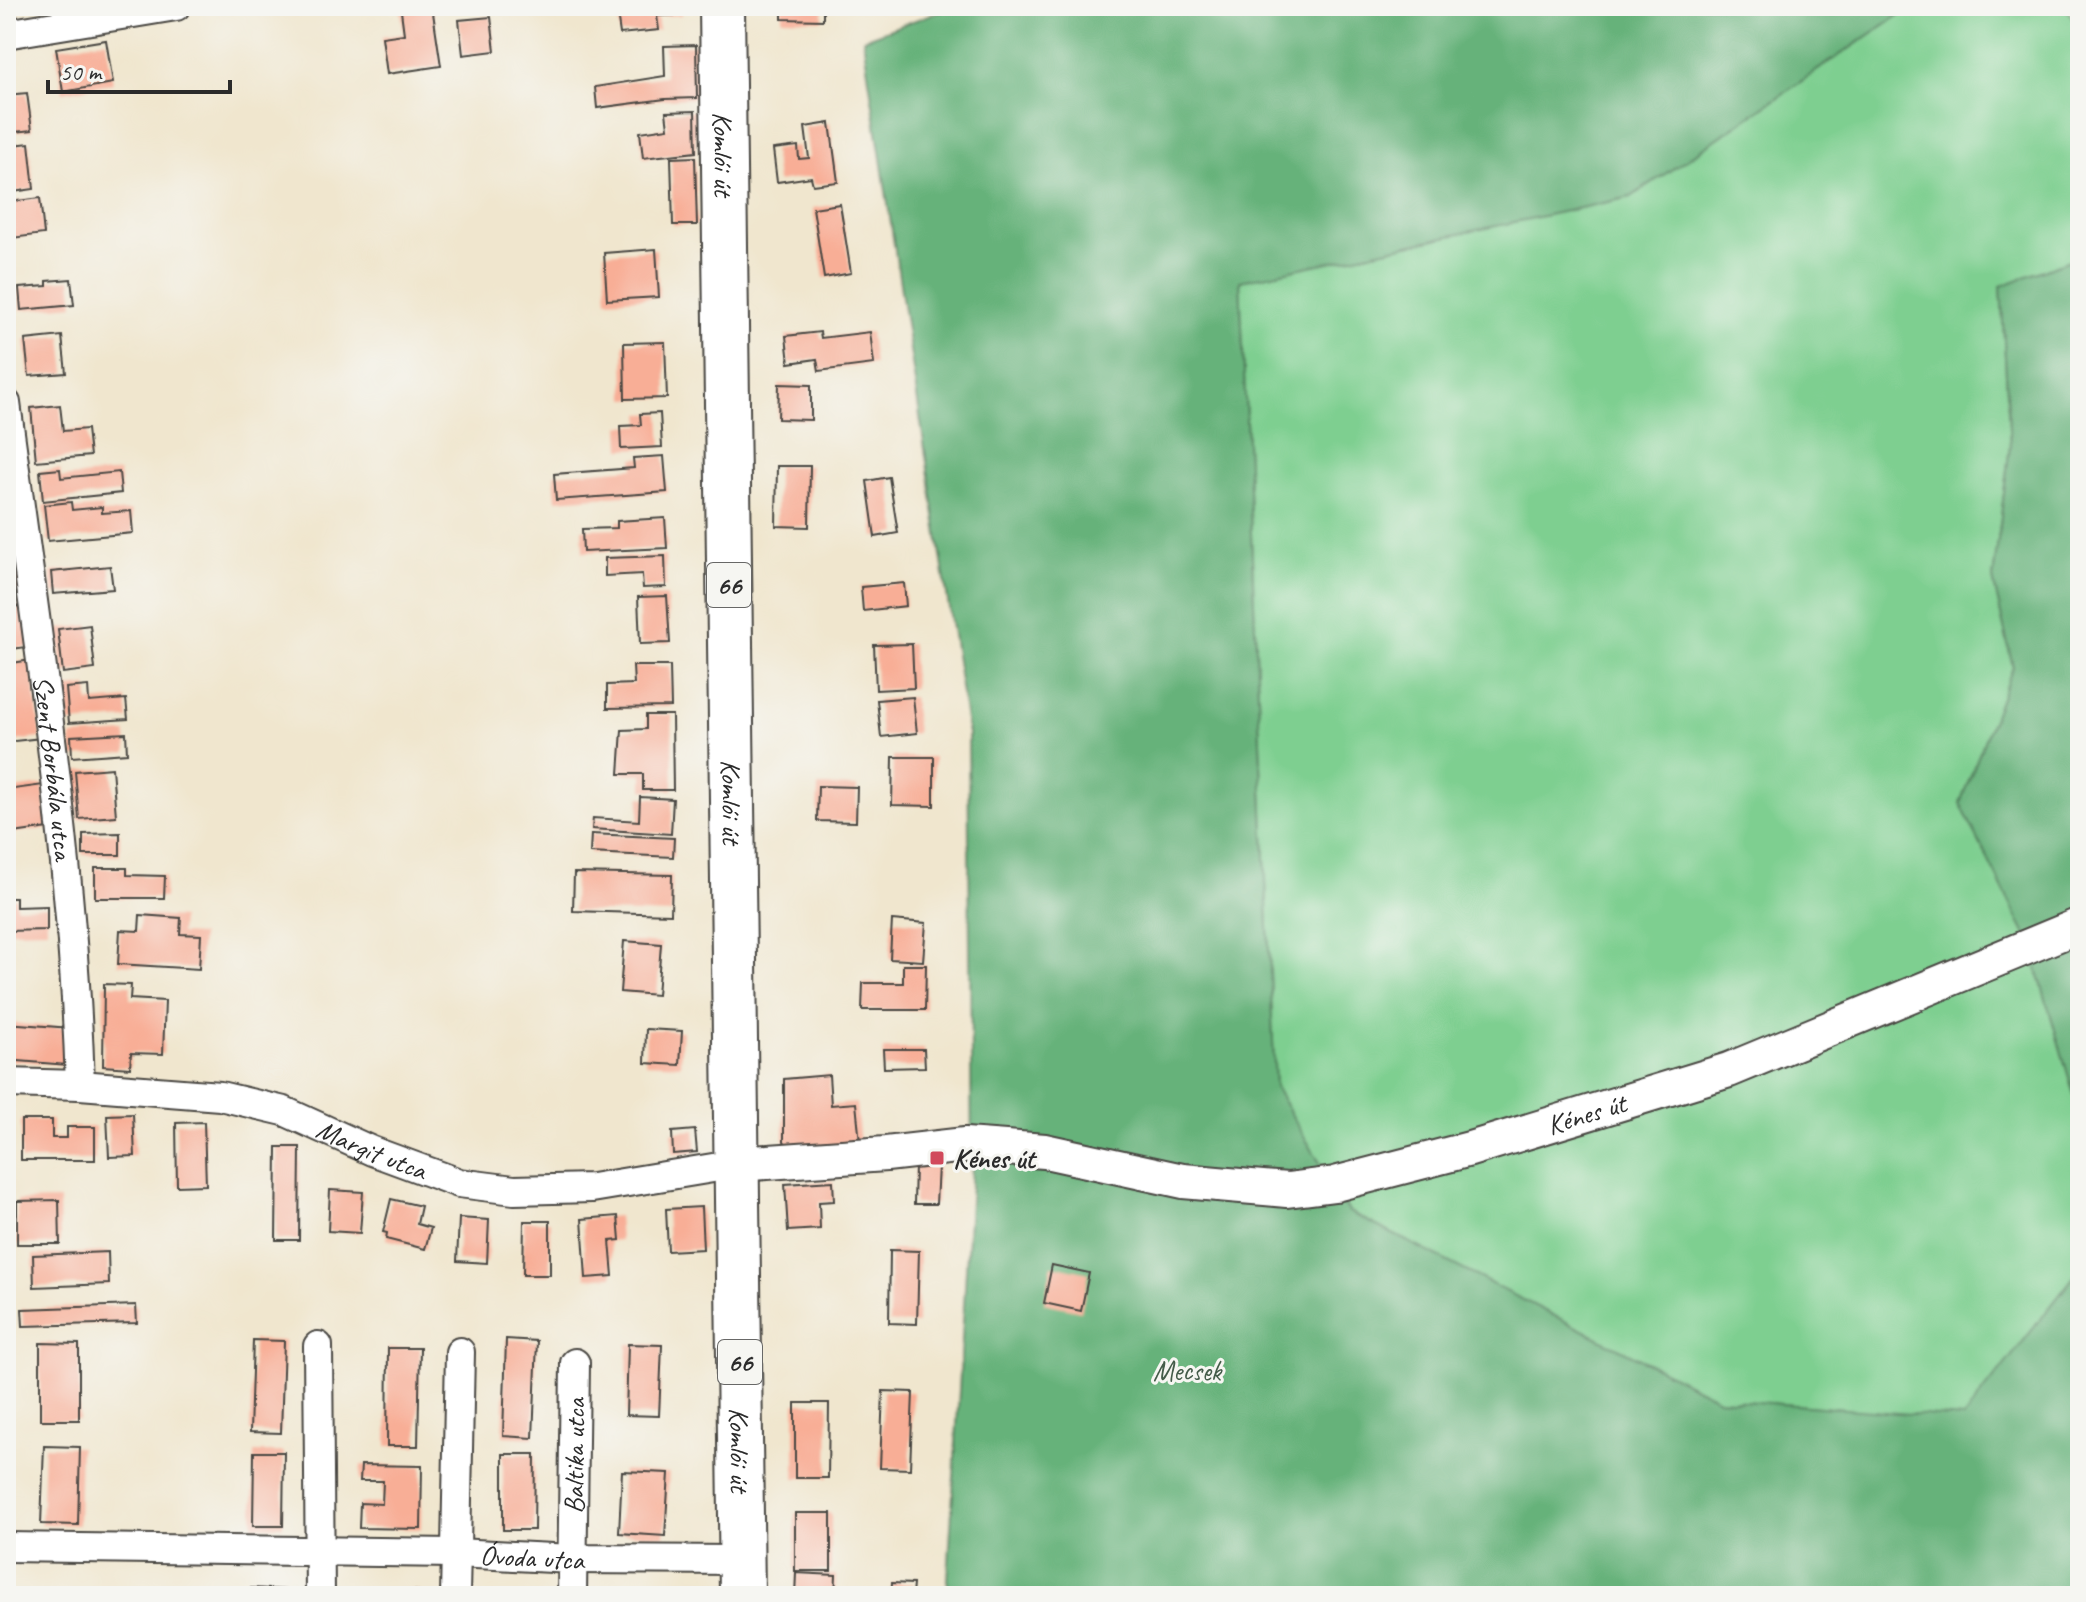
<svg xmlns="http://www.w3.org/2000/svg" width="2086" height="1602" font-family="Caveat,sans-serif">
<rect width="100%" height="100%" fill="#f6f6f2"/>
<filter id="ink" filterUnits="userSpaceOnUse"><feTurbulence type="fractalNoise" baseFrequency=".0125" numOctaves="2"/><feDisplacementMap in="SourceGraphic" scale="16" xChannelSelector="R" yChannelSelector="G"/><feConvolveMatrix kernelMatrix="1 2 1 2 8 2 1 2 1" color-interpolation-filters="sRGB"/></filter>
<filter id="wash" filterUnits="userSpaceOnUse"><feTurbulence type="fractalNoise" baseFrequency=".006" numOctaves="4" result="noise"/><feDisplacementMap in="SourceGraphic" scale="32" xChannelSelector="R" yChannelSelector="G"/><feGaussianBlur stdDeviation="1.8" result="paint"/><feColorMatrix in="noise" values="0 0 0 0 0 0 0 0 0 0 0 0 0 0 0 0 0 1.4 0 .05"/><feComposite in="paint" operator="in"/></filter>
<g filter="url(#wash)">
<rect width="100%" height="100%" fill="#f0e6ce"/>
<polygon fill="#7ecf90" stroke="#547d5e" stroke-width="2" points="1912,6 2065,6 2080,30 2080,256 2001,287 2010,446 1993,579 2013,667 1960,803 2029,941 2080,1115 2080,1269 1963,1419 1719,1399 1349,1212 1275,1087 1240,281 1631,197"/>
<g fill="#66b27a" stroke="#486e52" stroke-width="2">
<polygon points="954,6 1912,6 1631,197 1240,281 1275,1087 1349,1212 1719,1399 1963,1418 2080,1269 2080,1596 947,1596 972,1167 968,734 863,39"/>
<polygon points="2080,256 2080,746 2068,750 2080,784 2080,1115 2029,941 1960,803 2013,667 1993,579 2010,446 2001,286"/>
</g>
<g id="blocks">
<g fill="#f8ae96">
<polygon points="432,6 441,66 387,74 382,37 404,34 401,11"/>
<polygon points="616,6 680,6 681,15 657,16 659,30 620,34"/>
<polygon points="782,6 823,6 823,20 782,19"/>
<polygon points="491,17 495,51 463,55 459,20"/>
<polygon points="106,40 113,83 63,92 56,48"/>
<polygon points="696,45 697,98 665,99 597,108 595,87 665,76 664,46"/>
<polygon points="27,93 32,130 6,133 6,95"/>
<polygon points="695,111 696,152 643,158 640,132 668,128 666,112"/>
<polygon points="830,123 838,182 813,185 811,177 777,182 773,149 798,146 799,159 809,158 805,127"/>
<polygon points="29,143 34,189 6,193 6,146"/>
<polygon points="695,157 697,225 673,225 671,158"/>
<polygon points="40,198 44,234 12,238 8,202"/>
<polygon points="840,204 851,273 824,278 813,208"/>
<polygon points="656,249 659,297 607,300 604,253"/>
<polygon points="71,279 74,305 21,310 19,288 47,286 47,281"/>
<polygon points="820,332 821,338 870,332 874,364 819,371 817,359 789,363 786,336"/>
<polygon points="62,336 66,373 29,376 25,340"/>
<polygon points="665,342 667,398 625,399 624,343"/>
<polygon points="779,384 811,385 811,420 778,419"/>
<polygon points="60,405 63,431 87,429 90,456 36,461 31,408"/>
<polygon points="660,413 662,447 621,449 620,426 641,425 640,414"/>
<polygon points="664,456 667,492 556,500 554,474 634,468 633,458"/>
<polygon points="777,466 810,466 809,527 776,526"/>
<polygon points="60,469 61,478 119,472 121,493 43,501 40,471"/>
<polygon points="889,477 898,533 875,537 867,481"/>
<polygon points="71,502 72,510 102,507 102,513 131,511 133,533 48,541 44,505"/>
<polygon points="665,518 667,548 583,552 582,529 617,528 617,521"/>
<polygon points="18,545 25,591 6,594 6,547"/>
<polygon points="665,556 666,587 643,588 642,574 605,576 605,558"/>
<polygon points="110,566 113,589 53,594 51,572"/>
<polygon points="904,583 906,606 863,611 861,587"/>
<polygon points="667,596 670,643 640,644 638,597"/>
<polygon points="26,605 32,646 6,650 6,608"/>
<polygon points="90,625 95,669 63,673 58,629"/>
<polygon points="912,644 914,688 876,690 874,645"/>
<polygon points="31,660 41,738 6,742 6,664"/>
<polygon points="633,666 670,666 671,707 607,708 607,685 634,684"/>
<polygon points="88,686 89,702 126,699 128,719 69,723 66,688"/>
<polygon points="913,697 917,733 881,737 877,700"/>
<polygon points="646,715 672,715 673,790 643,790 643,774 619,774 622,730 646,729"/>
<polygon points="126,733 127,753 72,757 71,736"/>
<polygon points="893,757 934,757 934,806 892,805"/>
<polygon points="112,768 116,816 79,819 75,771"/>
<polygon points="43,785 49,828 6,834 6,790"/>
<polygon points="818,786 857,787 856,822 817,821"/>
<polygon points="640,797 673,799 671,834 592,829 593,818 639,821"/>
<polygon points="120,833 120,855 83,855 83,834"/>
<polygon points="591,834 674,838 673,857 590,853"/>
<polygon points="95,868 127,868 127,875 165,876 164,898 95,898"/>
<polygon points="574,873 672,875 671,914 573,911"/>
<polygon points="6,898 16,898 16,907 47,906 47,930 6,931"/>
<polygon points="140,915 181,918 180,934 201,935 199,969 118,964 120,930 139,931"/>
<polygon points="892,920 926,923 923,961 890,959"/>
<polygon points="624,941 661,944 657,995 620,992"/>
<polygon points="903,965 926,965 925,1010 862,1010 863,983 903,983"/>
<polygon points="104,984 131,985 130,999 165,1001 163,1054 131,1053 130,1068 103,1066"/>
<polygon points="6,1023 71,1028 68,1065 6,1060"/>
<polygon points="646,1029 682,1031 680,1065 645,1063"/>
<polygon points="883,1049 924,1049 925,1067 884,1068"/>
<polygon points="829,1075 831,1105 856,1103 860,1143 791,1150 784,1141 784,1079"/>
<polygon points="133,1114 135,1156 109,1157 107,1115"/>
<polygon points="21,1120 52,1120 52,1138 67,1138 67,1127 95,1127 95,1160 21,1160"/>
<polygon points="204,1122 206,1185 177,1186 176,1123"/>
<polygon points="695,1130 697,1152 673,1154 672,1132"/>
<polygon points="277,1147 300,1147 299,1240 276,1240"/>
<polygon points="915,1165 938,1166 936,1204 914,1204"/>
<polygon points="833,1181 834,1201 819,1202 820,1229 788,1231 785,1184"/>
<polygon points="330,1190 363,1192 360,1233 328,1231"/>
<polygon points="391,1199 421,1206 417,1224 431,1228 425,1249 386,1239 387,1233 383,1232"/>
<polygon points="59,1200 60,1244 17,1244 17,1201"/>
<polygon points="701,1207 703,1249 668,1251 666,1209"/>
<polygon points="618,1216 620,1240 610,1241 613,1276 586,1278 582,1219"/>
<polygon points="459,1218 489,1220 487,1263 457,1261"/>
<polygon points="524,1221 550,1221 550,1275 523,1275"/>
<polygon points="890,1250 919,1251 917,1324 889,1323"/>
<polygon points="108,1252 109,1284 34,1287 33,1255"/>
<polygon points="1052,1265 1089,1273 1081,1311 1044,1303"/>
<polygon points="136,1305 137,1323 23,1326 22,1309"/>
<polygon points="506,1339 537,1341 533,1438 503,1436"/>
<polygon points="253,1340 284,1341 281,1433 250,1432"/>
<polygon points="40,1343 79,1344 79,1420 40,1420"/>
<polygon points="628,1344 662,1345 659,1416 626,1415"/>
<polygon points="388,1348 420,1348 418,1446 387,1446"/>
<polygon points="883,1391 913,1392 910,1469 880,1468"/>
<polygon points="795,1403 829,1403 828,1478 795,1478"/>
<polygon points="44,1446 80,1447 78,1525 41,1524"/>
<polygon points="254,1452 284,1452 283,1526 253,1526"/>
<polygon points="503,1454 535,1454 534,1530 503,1530"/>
<polygon points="361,1465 422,1466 421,1529 359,1528 360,1503 382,1504 383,1481 360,1481"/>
<polygon points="622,1471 669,1473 665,1536 619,1533"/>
<rect x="795" y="1513" width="36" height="58"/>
<polygon points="796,1573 836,1575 835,1596 795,1596"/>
<polygon points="892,1583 913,1584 912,1596 891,1596"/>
<polygon points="251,1588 286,1590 286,1596 250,1596"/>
<polygon points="387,1590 420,1591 420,1596 387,1596"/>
</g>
</g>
</g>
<g filter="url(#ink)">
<use href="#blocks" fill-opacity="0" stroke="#494743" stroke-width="2"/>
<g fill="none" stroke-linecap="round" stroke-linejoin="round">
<defs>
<g id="minor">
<polyline points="6,34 176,6"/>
<path id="s1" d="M6,403C36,630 73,856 80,1085"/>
<path id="s2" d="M6,1083L80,1085L220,1096L284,1111L372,1151L459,1183L514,1190L592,1188L737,1164"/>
<polyline points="318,1346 320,1596"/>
<path id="s3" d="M6,1547L456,1553L572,1559L742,1560"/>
<polyline points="455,1596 460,1352"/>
<path id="s4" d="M572,1596L575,1363"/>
</g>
<g id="tertiary">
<path id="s5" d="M737,1164L886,1154L965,1145L1045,1151L1183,1181L1287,1190L1335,1184L1470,1149L1729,1070L2080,925"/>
</g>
<g id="primary">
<path id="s6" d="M722,6L742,1596"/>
</g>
</defs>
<use href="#minor" stroke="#494743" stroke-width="32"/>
<use href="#tertiary" stroke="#494743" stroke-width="38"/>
<use href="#primary" stroke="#494743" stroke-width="48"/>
<use href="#minor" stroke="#fff" stroke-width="28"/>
<use href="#tertiary" stroke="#fff" stroke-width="34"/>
<use href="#primary" stroke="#fff" stroke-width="44"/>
</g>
</g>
<rect fill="#d1495b" stroke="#f6f6f2" stroke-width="3" x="929" y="1150" width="16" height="16" rx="4"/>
<g text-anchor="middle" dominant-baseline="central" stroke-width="6" stroke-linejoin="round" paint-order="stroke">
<g fill="#f6f6f2" stroke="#686867" stroke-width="2">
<rect x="707" y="563" width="44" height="44" rx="6"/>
<rect x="718" y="1340" width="44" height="44" rx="6"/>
</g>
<g font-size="26" font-weight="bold" fill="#2b2b2b">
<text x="729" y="585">66</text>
<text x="740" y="1362">66</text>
</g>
<g font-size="28" fill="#2b2b2b" stroke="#f6f6f2">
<text stroke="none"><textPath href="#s6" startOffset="148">Komlói út</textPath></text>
<text stroke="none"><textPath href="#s1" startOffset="368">Szent Borbála utca</textPath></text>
<text stroke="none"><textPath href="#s6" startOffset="796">Komlói út</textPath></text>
<text stroke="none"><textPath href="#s5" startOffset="864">Kénes út</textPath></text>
<text stroke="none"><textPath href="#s2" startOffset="376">Margit utca</textPath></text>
<text stroke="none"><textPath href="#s6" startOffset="1444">Komlói út</textPath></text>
<text stroke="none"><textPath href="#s4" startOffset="140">Baltika utca</textPath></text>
<text stroke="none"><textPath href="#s3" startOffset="526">Óvoda utca</textPath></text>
</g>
<g font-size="28" font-weight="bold" fill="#2b2b2b" stroke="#f6f6f2" text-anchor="start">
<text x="953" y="1158">Kénes út</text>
</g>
<g font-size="28" fill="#445c49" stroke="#f6f6f2">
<text x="1187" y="1370">Mecsek</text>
</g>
</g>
<rect width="2086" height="1602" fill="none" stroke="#f6f6f2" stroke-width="32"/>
<path d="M48 80v12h182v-12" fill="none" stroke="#2b2b2b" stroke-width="4"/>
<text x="60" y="80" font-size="24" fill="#2b2b2b" stroke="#f6f6f2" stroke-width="6" paint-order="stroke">50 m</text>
</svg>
